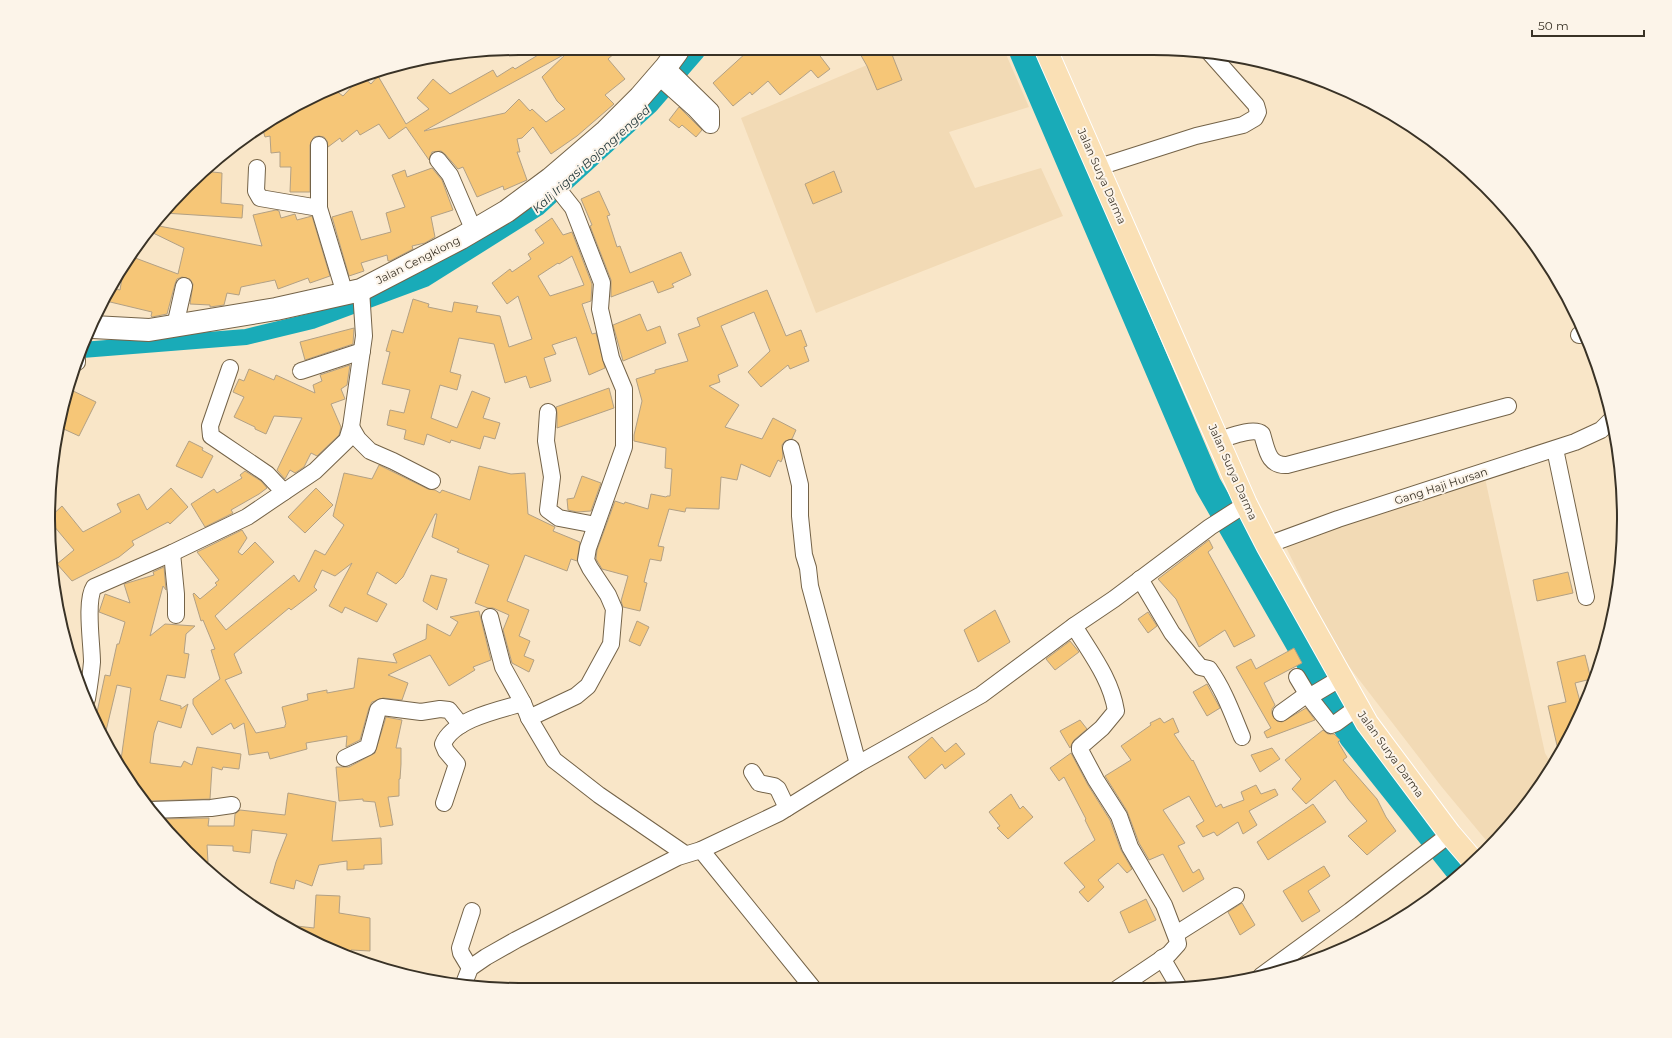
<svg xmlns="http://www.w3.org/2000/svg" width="1672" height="1038" font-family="Montserrat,sans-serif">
<rect width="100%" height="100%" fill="#f9e6c8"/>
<g fill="#f2dab5">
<polygon points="898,52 1005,52 1029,107 949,132 975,188 1041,168 1063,216 816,313 741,118"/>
<polygon points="1483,469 1545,753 1552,765 1527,806 1490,845 1441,786 1337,651 1280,535"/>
</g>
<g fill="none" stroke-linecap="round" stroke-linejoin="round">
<polyline stroke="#19abb8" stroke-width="16" points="82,350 246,337 312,321 425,279 538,208 651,105 697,52"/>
<polyline stroke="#19abb8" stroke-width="27" points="1023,52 1208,485 1352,736 1462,874"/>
</g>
<g fill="#f6c677" stroke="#b2a084" fill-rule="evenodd">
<path d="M543,52H616L608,59L625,79L605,95L614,104L577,136L551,154L533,127L522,138L517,139L520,152H517L527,180L504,190L503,186L477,197L463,167L458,169L445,154L441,151L432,152L429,160L406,127L389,139L379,124L360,135L357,130L342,142L340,138L328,147L327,141L324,137L319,136L314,137L310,145V192H290L291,167H280V152L271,153L270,136L265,137L262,127L272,121L284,117L283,114L310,97L332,88L343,96L362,76L371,84L378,76L406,124L429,109L417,98L433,79L450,94L493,70L497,77L513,67L515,69ZM567,53L542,77L557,101L565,109L546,122L532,109L530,111L519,99L505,113L424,131Z"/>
<polygon points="747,52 817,52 830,69 818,78 811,70 780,95 768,81 752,95 750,92 733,106 713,83"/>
<polygon points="859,52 891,52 902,80 877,90 867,66"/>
<polygon points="679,107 702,130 696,137 682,125 679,128 669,120"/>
<polygon points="432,168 442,180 453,210 431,217 435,237 425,243 412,246 413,249 390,261 388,261 387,255 361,263 364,271 349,276 332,217 352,211 361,240 391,232 386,213 405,207 392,175 405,170 407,177"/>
<polygon points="203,171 222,173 221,203 243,205 242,218 164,213 186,186"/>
<polygon points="834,171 842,192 813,204 805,184"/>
<polygon points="599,191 610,215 607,216 617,247 620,246 630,273 681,252 691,275 672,284 674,287 658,293 653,281 611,297 611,280 590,226 592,225 581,199"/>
<polygon points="276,210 279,211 281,218 295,214 297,220 312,216 330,276 310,283 308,278 278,289 275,280 241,287 239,295 227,293 224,305 210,307 210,305 190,304 193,284 190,279 182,277 177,279 175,284 167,314 152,317 151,316 152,312 106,301 112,288 120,290 124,266 130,256 178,274 184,248 149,231 154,225 262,246 253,215"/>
<path d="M552,218L563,235L572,232L592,284L591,301L582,304L592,334L596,333L605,368L589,375L576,337L552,345L556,354L544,358L551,381L530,388L526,376L505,383L494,344L459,338L450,372L461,375L457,390L440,385L431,418L457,428L472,391L490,398L483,418L500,423L495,439L484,436L480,449L451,440L450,443L427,434L424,445L404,439L406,430L387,425L390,410L404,413L410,390L382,384L390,352L386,351L392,330L403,333L413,299L429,304L428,307L452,312L454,302L478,306L476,312L500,316L509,347L532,339L518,296L507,304L492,283L510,269L512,272L531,259L528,254L544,243L535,230ZM572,256L584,285L550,296L538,276L558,263L559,264Z"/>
<polygon points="767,290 786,336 801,330 807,346 804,347 809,361 790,369 788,365 761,387 748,372 770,351 754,312 721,326 738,366 718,375 720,382 709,386 739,405 725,427 762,439 773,418 796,430 792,439 785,441 782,445 783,457 781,462 778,460 770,477 741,464 737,480 721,477 719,509 686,508 685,512 669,509 658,546 664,547 661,561 650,559 644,582 647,583 640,611 623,607 621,601 628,576 602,569 596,559 597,550 615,501 624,504 625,502 648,509 651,494 666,497 667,496 670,496 672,469 665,468 666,448 634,441 634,435 642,401 636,379 655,373 655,370 688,361 678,334 700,326 697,318"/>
<polygon points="640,314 647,331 660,326 666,343 623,361 613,325"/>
<polygon points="354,328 353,344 305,360 300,342"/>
<polygon points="350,365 347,385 341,389 345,399 331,404 341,427 339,435 317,456 311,453 304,467 295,473 290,470 285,479 277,470 302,418 274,416 266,434 255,429 255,427 234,417 244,397 233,392 239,379 244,381 249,369 274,380 276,375 315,393 313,385 322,381 320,375"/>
<polygon points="67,388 96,402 79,436 57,426"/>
<polygon points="609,388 614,408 557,428 557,413 556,407"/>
<polygon points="189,441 203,448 202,450 213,456 202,478 176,466"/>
<polygon points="379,465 428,489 435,490 440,493 442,490 470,500 479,466 511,474 525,473 528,514 555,527 553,531 580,542 577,561 571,559 567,571 525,555 507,601 529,610 519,636 530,641 524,656 534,660 529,672 512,663 503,630 509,615 493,608 488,608 475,603 489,565 457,552 459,549 432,537 437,514 435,514 403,577 396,584 377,572 367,594 387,604 377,622 345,607 342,613 329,606 352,563 335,576 322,570 314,587 317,590 291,610 289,608 234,654 242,673 225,680 256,733 285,727 285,725 286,724 282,707 308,700 307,694 327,690 327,693 354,688 358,658 397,663 393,654 426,639 427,624 450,636 458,622 450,617 479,611 491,660 473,667 475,670 449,686 430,655 388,675 408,683 402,700 383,698 372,702 369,708 360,740 346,747 347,736 306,743 307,749 270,759 268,752 249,755 244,723 234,729 231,723 212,735 193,704 193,699 220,679 211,650 215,649 203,620 201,621 193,594 194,593 200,599 217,585 215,583 219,580 197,552 242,530 247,538 238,552 242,555 255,542 274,562 215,616 226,630 294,575 299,582 315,550 325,555 344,525 333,516 344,473 372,479"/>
<polygon points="245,471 261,481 267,488 259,494 231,510 233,513 205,527 191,504 214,489 217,493 242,478 240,475"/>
<polygon points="582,476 601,483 591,511 577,512 568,510 567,499 574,498"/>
<polygon points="171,488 188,507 170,524 168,522 132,541 134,545 119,557 72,581 57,564 74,550 48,519 62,506 83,532 121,512 117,504 139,494 147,510"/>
<polygon points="316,488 333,505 305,533 288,517"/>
<polygon points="1209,540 1213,548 1208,552 1255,636 1234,647 1225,630 1199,647 1176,599 1158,579"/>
<polygon points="164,567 166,590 163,586 150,636 165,624 195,626 186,634 184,653 189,654 185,678 167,675 160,700 181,706 181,709 188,704 181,728 158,721 154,733 150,763 181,767 184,761 192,765 197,747 241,754 239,769 223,767 222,770 212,767 210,799 151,801 145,803 128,781 120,767 131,688 117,685 105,735 96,717 105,675 110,676 117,644 119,644 125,622 99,612 105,594 130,603 124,584 154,575 153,572"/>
<polygon points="1568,572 1573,593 1537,601 1533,580"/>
<polygon points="431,575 447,579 437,610 423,601"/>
<polygon points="995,610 1010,642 978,662 964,630"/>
<polygon points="1148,612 1157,626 1148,633 1138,619"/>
<polygon points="637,621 649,627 640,646 629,641"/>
<polygon points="1070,641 1079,652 1055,670 1046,659"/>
<polygon points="1294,648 1302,663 1264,683 1275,705 1272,709 1272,714 1277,721 1282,722 1306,708 1315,720 1267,738 1264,732 1271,728 1236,667 1251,659 1256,669"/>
<polygon points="1585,655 1591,679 1575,683 1582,709 1576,727 1559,754 1548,706 1566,702 1557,662"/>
<polygon points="1207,684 1220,708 1207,716 1193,692"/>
<polygon points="386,717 402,720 396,748 401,748 401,764 400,779 399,779 399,796 388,797 393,825 380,827 375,802 363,801 363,799 339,801 336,767 349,767 375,753"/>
<polygon points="1160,718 1164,723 1173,718 1179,732 1174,734 1192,761 1193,760 1216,807 1221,804 1223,808 1244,800 1241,792 1256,785 1261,794 1275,789 1278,795 1249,811 1257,825 1243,834 1238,822 1217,836 1214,832 1203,837 1196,826 1204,821 1189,796 1163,810 1185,843 1178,846 1193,873 1199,869 1204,879 1183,892 1163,854 1149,860 1139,843 1127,811 1105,776 1131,760 1121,746 1151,725 1150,723"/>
<polygon points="1080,720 1087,729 1074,740 1070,748 1060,731"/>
<polygon points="1323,730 1328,734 1334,734 1340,740 1338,742 1347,757 1343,760 1377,799 1386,817 1396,831 1367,855 1348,836 1367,821 1348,799 1335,780 1306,804 1292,789 1301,779 1285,760"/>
<polygon points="932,737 945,752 956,743 965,754 945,769 942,764 925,779 908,757"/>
<polygon points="1272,748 1280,759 1260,772 1251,755"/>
<polygon points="1071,753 1088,785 1110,820 1121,850 1132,869 1127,873 1118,863 1098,880 1104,887 1088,902 1079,892 1085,887 1064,863 1095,840 1085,820 1086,819 1064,777 1059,781 1050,768"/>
<polygon points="288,793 336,802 332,841 381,838 382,864 364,865 364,869 347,870 347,861 319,865 312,886 296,880 294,889 270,883 276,862 287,834 252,830 250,853 233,851 233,846 207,845 208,862 198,863 186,852 159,819 209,818 208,826 234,826 235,814 240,810 285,815"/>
<polygon points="1011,794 1020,809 1023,806 1033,817 1008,839 997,828 1000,826 989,812"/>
<polygon points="1313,804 1326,822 1268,860 1257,842"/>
<polygon points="1324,866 1330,876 1308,891 1320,911 1302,922 1283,891"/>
<polygon points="316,895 340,896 339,913 370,918 370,951 351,950 351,957 339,954 288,925 314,928"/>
<polygon points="1146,899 1156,920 1129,933 1120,912"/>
<polygon points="1242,903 1255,925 1240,935 1228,912"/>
</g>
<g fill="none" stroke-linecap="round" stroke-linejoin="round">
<defs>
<g id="street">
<polyline points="658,76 695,109 710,125 711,125 711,111 666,67"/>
<polyline points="319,145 319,208 345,294"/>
<polyline points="438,160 450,175 474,231"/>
<polyline points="1099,167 1196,136 1243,125 1255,118 1258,112 1256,105 1209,52"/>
<polyline points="257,168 256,191 260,198 319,208"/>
<polyline points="175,326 184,286"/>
<polyline points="1579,335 1583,333"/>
<polyline points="75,363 77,362 77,359"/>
<polyline points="230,368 210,426 211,436 267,474 284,492"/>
<polyline points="301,371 362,351"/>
<polyline points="548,412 546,441 552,477 548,510 559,518 596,525"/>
<polyline points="351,427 358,439 370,451 393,461 432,481"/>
<path d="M1219,440C1229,437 1254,427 1262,434C1267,450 1268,466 1287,465L1508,406"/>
<polyline points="791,448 800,485 800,516 804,555 808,568 810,586 858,764"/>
<polyline points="1555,449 1586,597"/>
<polyline points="1267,545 1338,519 1575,442 1601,430 1611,420"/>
<polyline points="172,553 176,594 176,615"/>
<path d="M1140,579L1172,633L1200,667L1209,669C1224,690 1232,713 1242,737"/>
<polyline points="490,617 503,667 523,703 529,718 554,760 599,795 685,854"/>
<path d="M1074,626C1091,654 1111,679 1116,711L1102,728L1080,747V750L1096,780L1119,816L1130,847L1164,905L1177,939L1178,944L1169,954L1117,989"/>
<polyline points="1297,677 1309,697 1341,678"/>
<polyline points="1309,697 1331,725 1336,723 1358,707"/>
<path d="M87,699C89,687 91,674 92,662C92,644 85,601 94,587L172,553L247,517L315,471L347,440L351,427L364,336L361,290"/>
<polyline points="1281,713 1306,695"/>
<polyline points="529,718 576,696 588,686 611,644 614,609 608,595 590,568 586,560 588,548 624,447 624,389 611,358 603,322 600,309 602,283 573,208 550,179"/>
<polyline points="345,758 368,747 378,710 382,707 421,712 440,709 449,710 461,725"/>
<polyline points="752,772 759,783 774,786 778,789 787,808"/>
<path d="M444,803L457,764L446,751L443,744C453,719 499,710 523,703"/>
<polyline points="151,810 211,808 232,805"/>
<polyline points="701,850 812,987"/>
<polyline points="1176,934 1236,896"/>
<polyline points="1162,958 1180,989"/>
<polyline points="470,968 461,953 460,948 472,911"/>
<polyline points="1261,976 1350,911 1450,834"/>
<polyline points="463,986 470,968 486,957 516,940 678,857 701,850 779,813 858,764 981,695 1074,626 1114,599 1210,527 1246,504"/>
</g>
<polyline id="secondary" points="93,327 149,330 276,309 361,290 461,238 507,211 550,179 606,131 640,97 666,67 677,52"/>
<polyline id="primary" points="1047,52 1246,504 1267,545 1367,723 1450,834 1474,862"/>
</defs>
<use href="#street" stroke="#746348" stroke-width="18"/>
<use href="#secondary" stroke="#746348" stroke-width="24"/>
<use href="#primary" stroke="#fff" stroke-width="24"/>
<use href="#street" stroke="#fff" stroke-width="16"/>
<use href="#secondary" stroke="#fff" stroke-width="22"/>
<use href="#primary" stroke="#fae0b5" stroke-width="22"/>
</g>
<g text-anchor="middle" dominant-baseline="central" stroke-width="4" stroke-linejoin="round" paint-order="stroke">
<g font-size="11" fill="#393226" stroke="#fcf4e9">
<text transform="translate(1102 176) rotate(66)">Jalan Surya Darma</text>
<text transform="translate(418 260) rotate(-27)">Jalan Cengklong</text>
<text transform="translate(1233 472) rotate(66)">Jalan Surya Darma</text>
<text transform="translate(1441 486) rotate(-18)">Gang Haji Hursan</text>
<text transform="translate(1391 754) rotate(54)">Jalan Surya Darma</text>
</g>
<g font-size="12" font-style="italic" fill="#1e3437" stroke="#fcf4e9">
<text transform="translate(591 159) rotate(-42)">Kali Irigasi Bojongrenged</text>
</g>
</g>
<path d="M0 0H1672V1038H0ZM519 55H1153A464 464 0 0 1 1617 519V519A464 464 0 0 1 1153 983H519A464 464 0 0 1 55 519V519A464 464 0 0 1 519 55Z" fill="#fcf4e9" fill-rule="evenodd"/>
<path fill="none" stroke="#393226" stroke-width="2" d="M519 55H1153A464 464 0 0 1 1617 519V519A464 464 0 0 1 1153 983H519A464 464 0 0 1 55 519V519A464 464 0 0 1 519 55Z"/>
<path d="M1532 30v6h112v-6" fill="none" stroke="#393226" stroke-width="2"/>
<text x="1538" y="30" font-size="12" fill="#393226" stroke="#fcf4e9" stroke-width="3" paint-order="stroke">50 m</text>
</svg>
